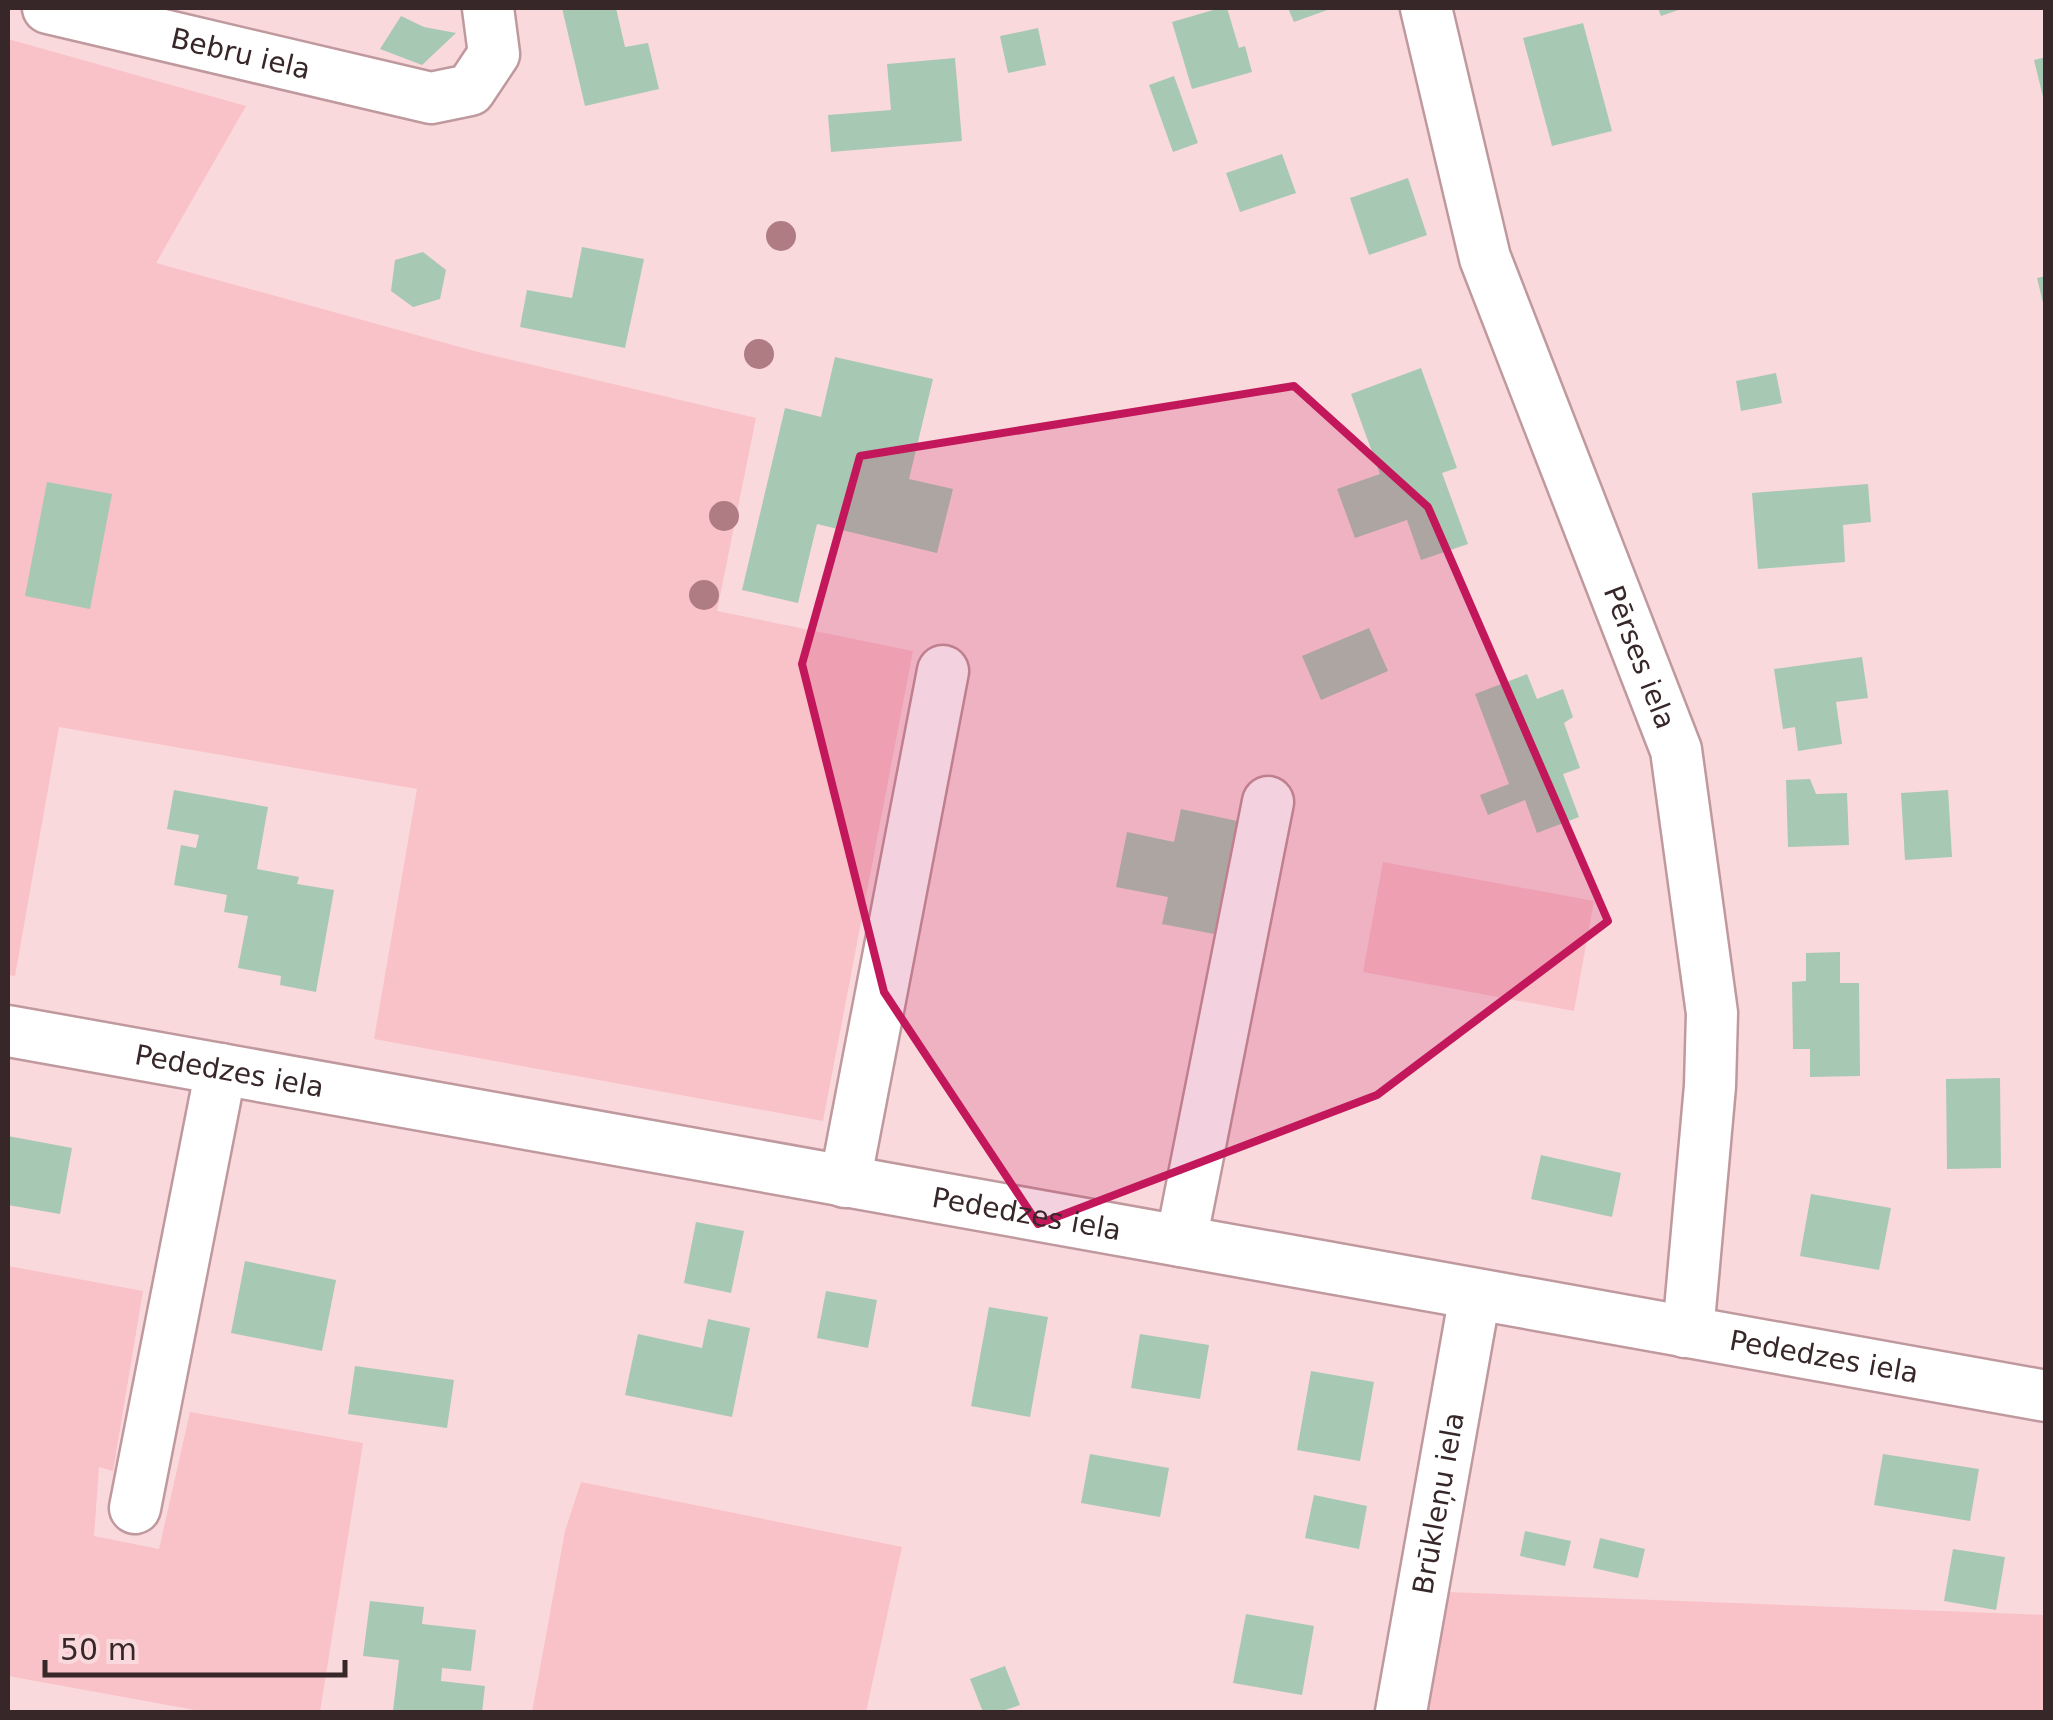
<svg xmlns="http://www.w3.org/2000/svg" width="2053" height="1720" font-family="'DejaVu Sans',sans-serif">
<rect width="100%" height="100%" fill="#fad9dc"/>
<g fill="#f9c2c8">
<polygon points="8,39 246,106 156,263 478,352 756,418 717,611 913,651 823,1121 374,1039 417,789 59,727 15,976 8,975"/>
<polygon points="1383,862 1594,901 1574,1011 1363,972"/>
<polygon points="8,1266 143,1291 113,1471 99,1467 94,1536 159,1549 190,1412 363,1443 320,1712 206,1712 8,1676"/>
<polygon points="581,1482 902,1547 866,1712 532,1712 565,1531"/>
<polygon points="1449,1592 2045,1615 2045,1712 1425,1712"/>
</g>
<g fill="#a7c9b3">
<polygon points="562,8 616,8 625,47 648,43 659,89 585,106"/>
<polygon points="1220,8 1227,8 1239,48 1245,46 1252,72 1192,89 1172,22"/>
<polygon points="1288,8 1333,8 1294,22"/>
<polygon points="1658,8 1684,8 1661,16"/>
<polygon points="401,16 424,27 456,33 422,65 380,49"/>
<polygon points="1583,23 1612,131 1552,146 1523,38"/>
<polygon points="1038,28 1046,65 1008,73 1000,36"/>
<polygon points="2046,57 2046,101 2044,101 2034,60"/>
<polygon points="955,58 962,141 831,152 828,115 891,110 887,64"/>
<polygon points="1174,76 1198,143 1173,152 1149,85"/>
<polygon points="1282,154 1296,193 1240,212 1226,173"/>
<polygon points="1408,178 1427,235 1369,255 1350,198"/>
<polygon points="582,247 644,259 625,348 520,327 527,290 572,298"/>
<polygon points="423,252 446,270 440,299 413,307 391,291 395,260"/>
<polygon points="2046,276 2046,307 2044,307 2037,278"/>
<polygon points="835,357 933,379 909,479 953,489 937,553 817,524 798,603 742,590 785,408 821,417"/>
<polygon points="1421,368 1457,468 1442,473 1468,544 1421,560 1407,520 1355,538 1337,489 1380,474 1351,394"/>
<polygon points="1776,373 1782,403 1741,411 1736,381"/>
<polygon points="47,482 112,494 90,609 25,596"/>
<polygon points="1868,484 1871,522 1843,525 1845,562 1758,569 1752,493"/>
<polygon points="1369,628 1388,671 1321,700 1302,656"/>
<polygon points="1862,657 1868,698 1836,702 1842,744 1798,751 1795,727 1783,729 1774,669"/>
<polygon points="1527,674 1537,699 1563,689 1573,717 1564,723 1580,768 1563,774 1579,817 1537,833 1525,800 1488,815 1480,795 1509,784 1475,694"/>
<polygon points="1810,779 1816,794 1847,793 1849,845 1788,847 1786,780"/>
<polygon points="174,790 268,807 257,869 299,877 297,884 334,890 316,992 280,985 281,976 238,968 248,916 224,912 227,895 174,885 181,845 196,848 199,835 167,829"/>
<polygon points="1948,790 1952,857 1905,860 1901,793"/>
<polygon points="1181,809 1237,821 1214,934 1162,924 1168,897 1116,887 1127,832 1174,842"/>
<polygon points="1840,952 1840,983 1859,983 1860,1076 1810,1077 1810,1049 1793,1049 1792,982 1806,981 1806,953"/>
<polygon points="2000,1078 2001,1168 1947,1169 1946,1079"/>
<polygon points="8,1136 72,1148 60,1214 8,1205"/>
<polygon points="1541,1155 1621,1173 1612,1217 1531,1199"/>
<polygon points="1811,1194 1891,1208 1879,1270 1800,1256"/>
<polygon points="696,1222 744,1231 731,1293 684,1283"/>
<polygon points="245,1261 336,1280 322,1351 231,1333"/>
<polygon points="826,1291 877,1300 868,1348 817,1338"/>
<polygon points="989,1307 1048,1317 1030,1417 971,1406"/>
<polygon points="708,1319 750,1328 732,1417 625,1395 638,1334 702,1348"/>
<polygon points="1140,1334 1209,1345 1200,1399 1131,1388"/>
<polygon points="355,1366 454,1380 447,1428 348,1414"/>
<polygon points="1311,1371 1374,1382 1360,1461 1297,1450"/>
<polygon points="1090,1454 1169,1468 1160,1517 1081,1503"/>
<polygon points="1883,1454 1979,1469 1970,1521 1874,1505"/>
<polygon points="1314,1495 1367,1506 1359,1549 1305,1538"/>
<polygon points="1525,1531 1571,1541 1565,1566 1520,1556"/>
<polygon points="1600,1538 1645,1549 1638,1578 1593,1568"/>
<polygon points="1953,1549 2005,1557 1996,1610 1944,1601"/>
<polygon points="370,1601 424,1607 422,1624 476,1630 471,1671 442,1668 441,1681 485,1686 482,1712 393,1711 399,1660 363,1656"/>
<polygon points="1246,1614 1314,1626 1302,1695 1233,1683"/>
<polygon points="1005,1666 1020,1705 999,1712 983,1712 970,1679"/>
</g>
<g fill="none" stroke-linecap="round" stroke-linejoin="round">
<defs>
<g id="minor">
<path id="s1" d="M48,8L431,98L470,90L494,54L488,8"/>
<path id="s2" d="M1426,8L1485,258L1676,750L1712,1013L1710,1086L1690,1310L1685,1332"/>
<path id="s3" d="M8,1031L2046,1396"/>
<polyline points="845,1182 943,671"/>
<polyline points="1181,1241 1268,802"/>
<polyline points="135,1508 221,1069"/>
<path id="s4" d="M1401,1712L1475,1295"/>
</g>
</defs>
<use href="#minor" stroke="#bf999d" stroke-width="55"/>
<use href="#minor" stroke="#fff" stroke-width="50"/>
</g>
<g fill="#b07c83">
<circle cx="781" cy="236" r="15"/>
<circle cx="759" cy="354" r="15"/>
<circle cx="724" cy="516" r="15"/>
<circle cx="704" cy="595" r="15"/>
</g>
<path fill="#c2185b" fill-opacity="0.2" stroke="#c2185b" stroke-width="8" stroke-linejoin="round" d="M1294,386L1428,507L1608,921L1377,1095L1038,1224L884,992L802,664L860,456Z"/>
<g text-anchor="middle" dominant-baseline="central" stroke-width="8" stroke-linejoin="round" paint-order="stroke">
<g font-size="28" fill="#372729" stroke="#fad9dc">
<text stroke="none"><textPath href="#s1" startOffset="198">Bebru iela</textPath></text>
<text stroke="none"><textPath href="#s2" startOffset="685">Pērses iela</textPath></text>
<text stroke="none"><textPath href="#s3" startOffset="225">Pededzes iela</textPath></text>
<text stroke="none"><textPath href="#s3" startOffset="1035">Pededzes iela</textPath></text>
<text stroke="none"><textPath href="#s3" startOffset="1845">Pededzes iela</textPath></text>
<text stroke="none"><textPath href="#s4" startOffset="212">Brūkleņu iela</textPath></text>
</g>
</g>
<rect width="2053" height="1720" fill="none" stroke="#372729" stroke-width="20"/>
<path d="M45 1660v15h300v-15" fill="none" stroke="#372729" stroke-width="5"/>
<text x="60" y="1660" font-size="30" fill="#372729" stroke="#fad9dc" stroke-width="8" paint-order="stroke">50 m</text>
</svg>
